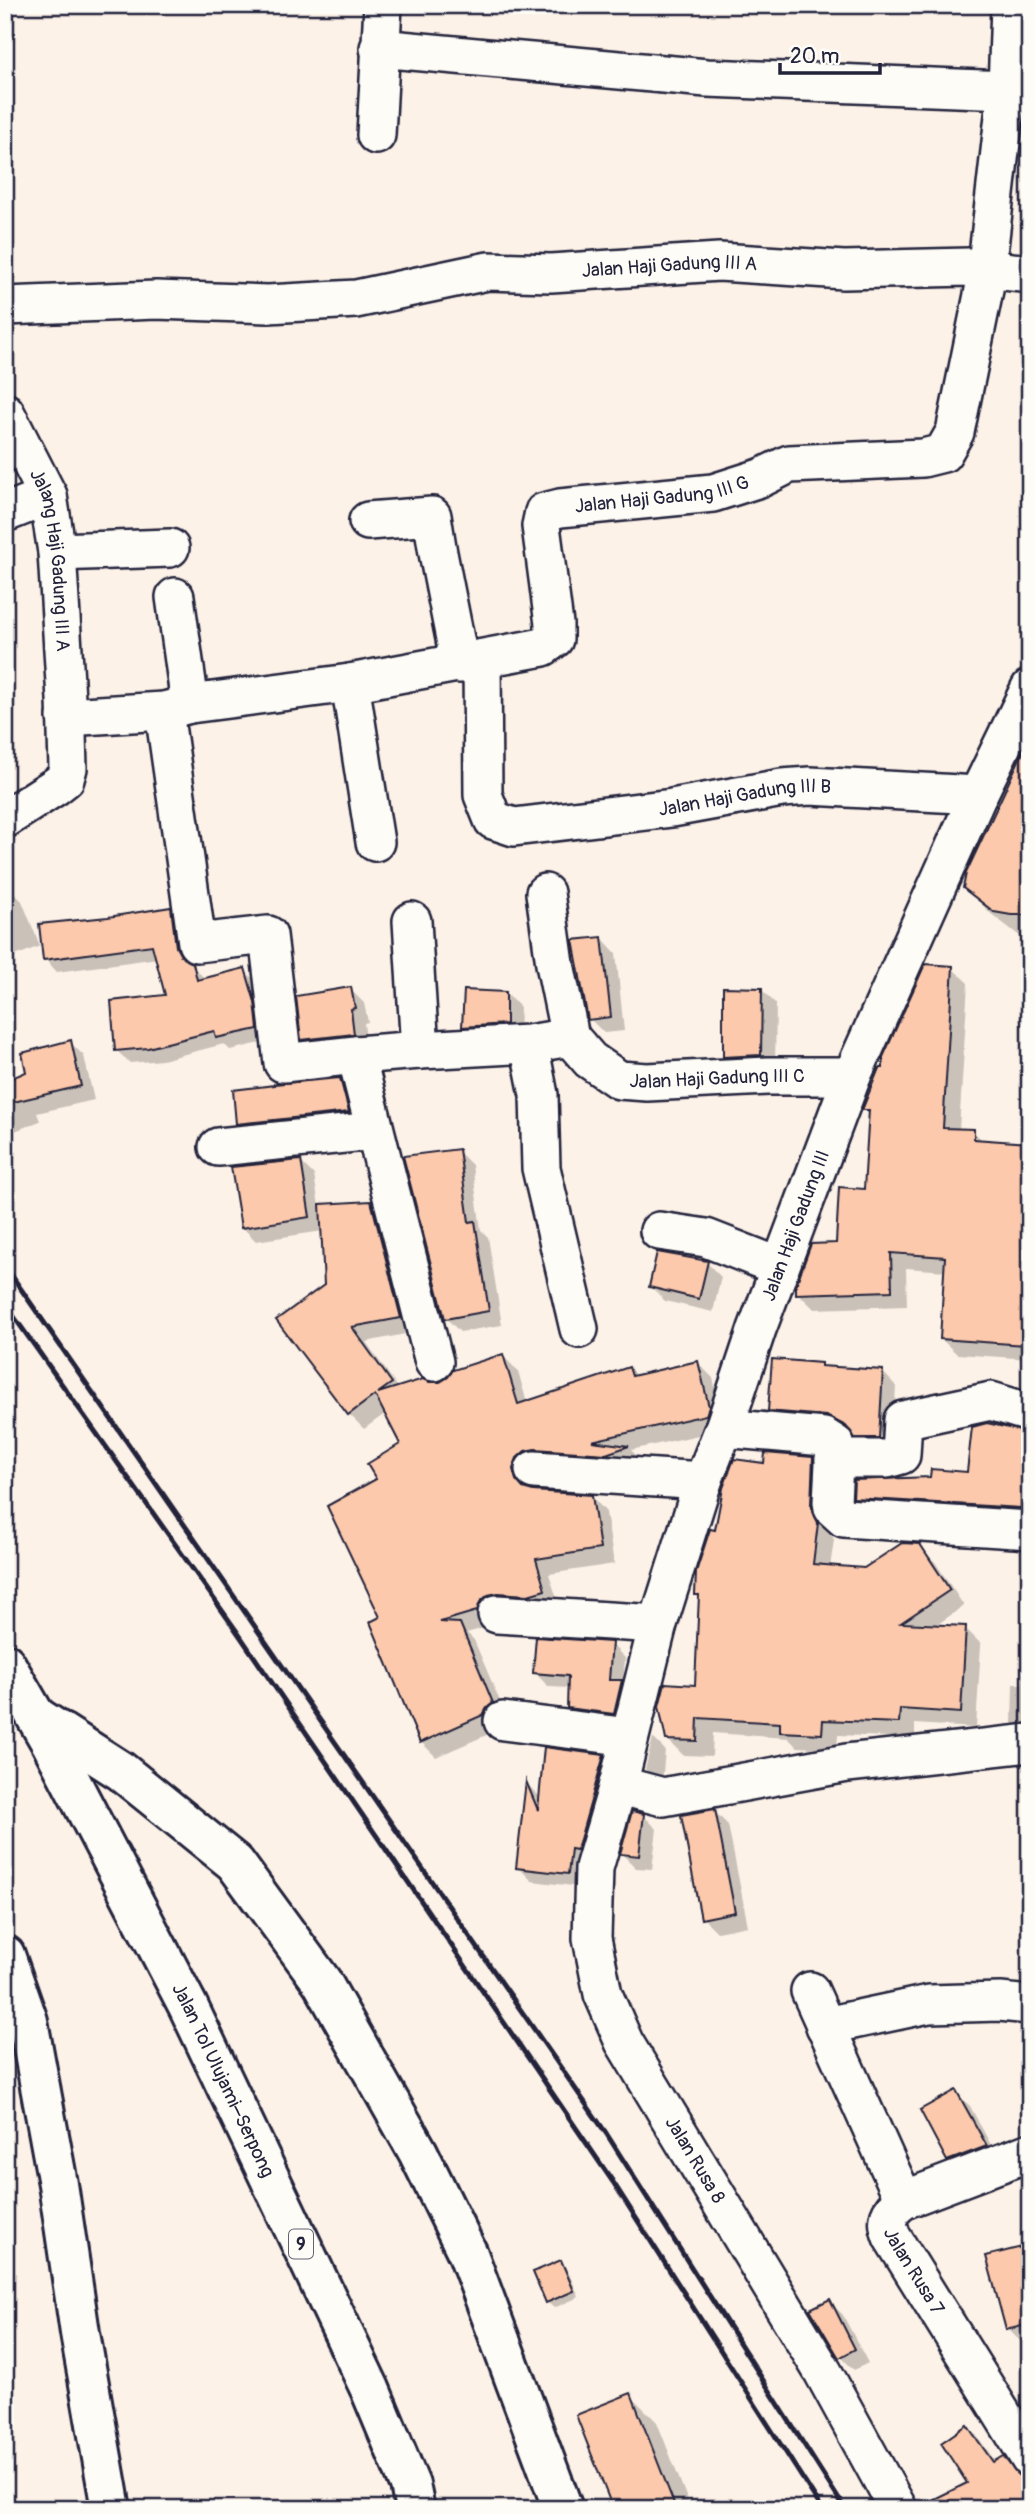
<svg xmlns="http://www.w3.org/2000/svg" width="1035" height="2514" font-family="Pangolin,sans-serif">
<rect width="100%" height="100%" fill="#fdf2e8"/>
<filter id="ink" filterUnits="userSpaceOnUse"><feTurbulence type="fractalNoise" baseFrequency=".0143" numOctaves="2"/><feDisplacementMap in="SourceGraphic" scale="14" xChannelSelector="R" yChannelSelector="G"/><feConvolveMatrix kernelMatrix="1 2 1 2 8 2 1 2 1" color-interpolation-filters="sRGB"/></filter>
<g filter="url(#ink)">
<g fill="#0003">
<polygon points="1030,747 1030,939 1021,937 990,913 965,887"/>
<polygon points="8,887 22,901 40,946 5,960 5,888"/>
<polygon points="170,909 183,922 188,961 206,980 244,970 257,983 270,1041 230,1050 224,1044 162,1060 130,1063 117,1051 167,997 158,958 57,972 45,959"/>
<polygon points="602,938 616,953 624,1031 604,1033 590,1019"/>
<polygon points="952,968 968,983 959,1130 973,1131 984,1142 1030,1145 1030,1359 957,1354 941,1339 946,1271 906,1268 907,1306 814,1309 798,1293 838,1245 866,1191 870,1116 864,1109 884,1070"/>
<polygon points="350,989 364,1003 368,1022 364,1023 367,1048 317,1053 303,1039"/>
<polygon points="762,990 776,1004 775,1069 739,1070 725,1056"/>
<polygon points="506,993 520,1007 519,1038 478,1040 464,1026"/>
<polygon points="70,1042 84,1056 94,1100 37,1113 40,1121 5,1135 5,1082 28,1073"/>
<polygon points="339,1080 354,1094 362,1126 252,1137 238,1123"/>
<polygon points="458,1151 472,1165 481,1230 488,1237 502,1325 460,1332 446,1318"/>
<polygon points="300,1161 314,1175 319,1206 371,1203 386,1218 415,1332 366,1342 399,1389 440,1384 503,1356 518,1371 527,1403 629,1368 637,1377 698,1363 713,1378 723,1424 721,1430 631,1450 642,1461 527,1485 529,1492 591,1496 606,1512 614,1564 549,1574 559,1605 467,1633 474,1640 507,1718 498,1730 436,1757 421,1742 383,1618 402,1444 386,1413 364,1429 349,1414 326,1286 323,1231 256,1241 242,1227"/>
<polygon points="707,1263 721,1277 713,1312 665,1301 651,1287"/>
<polygon points="821,1364 825,1368 882,1371 896,1386 892,1451 870,1451 856,1436 842,1430 784,1424 770,1410"/>
<polygon points="1030,1434 1030,1525 873,1515 855,1497 932,1479 969,1474"/>
<polygon points="813,1459 828,1475 826,1522 834,1540 830,1567 864,1570 919,1546 935,1562 964,1606 935,1626 965,1628 981,1644 976,1728 915,1724 915,1738 838,1735 837,1749 797,1747 788,1738 713,1733 712,1756 683,1755 667,1739 696,1687 701,1598 697,1594 717,1532 766,1465"/>
<polygon points="1026,1609 1030,1609 1030,1739 1027,1739 1012,1723 1013,1684 1022,1684"/>
<polygon points="611,1644 625,1658 623,1684 635,1696 628,1727 583,1721 568,1707 569,1688 549,1687 535,1673"/>
<polygon points="653,1738 665,1750 662,1784 645,1769"/>
<polygon points="603,1757 617,1771 581,1887 532,1881 518,1867 527,1784 541,1798"/>
<polygon points="714,1811 728,1825 748,1926 717,1932 703,1918"/>
<polygon points="643,1815 657,1829 652,1869 636,1868 622,1854"/>
<polygon points="956,2092 970,2106 999,2160 963,2174 949,2160"/>
<polygon points="1030,2247 1030,2373 1026,2369 1025,2342 1022,2343 1008,2329"/>
<polygon points="561,2262 567,2269 579,2297 554,2308 547,2302"/>
<polygon points="829,2301 843,2315 868,2363 854,2370 840,2356"/>
<polygon points="630,2395 657,2422 691,2509 615,2509"/>
<polygon points="967,2427 980,2440 996,2462 1003,2458 1022,2479 970,2484"/>
</g>
<g fill="#fcc9ac" stroke="#22223b" stroke-width="2">
<polygon points="1030,737 1030,915 1011,915 994,912 963,888 966,873"/>
<polygon points="171,907 176,947 181,956 193,963 197,980 245,968 255,1002 258,1029 216,1038 214,1031 148,1048 115,1051 111,1001 165,995 152,945 43,960 39,924 108,917"/>
<polygon points="602,937 611,1017 588,1020 573,940"/>
<polygon points="925,964 953,966 943,1128 974,1129 974,1139 1030,1143 1030,1272 1025,1345 940,1339 945,1257 891,1253 892,1291 796,1294 796,1285 811,1244 836,1243 839,1187 864,1189 869,1110 862,1110 879,1068 883,1068 883,1057"/>
<polygon points="351,987 355,1008 351,1009 354,1034 301,1040 296,996"/>
<polygon points="723,987 762,988 761,1055 723,1057"/>
<polygon points="464,990 506,992 506,1024 462,1027"/>
<polygon points="71,1040 81,1086 5,1104 5,1081 26,1072 22,1053"/>
<polygon points="340,1078 349,1112 236,1124 233,1090 274,1085 274,1084"/>
<polygon points="459,1149 469,1222 475,1221 489,1311 445,1319 403,1156"/>
<polygon points="301,1160 310,1217 241,1228 231,1167"/>
<polygon points="371,1201 401,1318 352,1327 392,1383 378,1393 423,1379 429,1382 440,1382 448,1377 453,1370 503,1354 518,1404 629,1367 632,1376 698,1361 709,1407 706,1415 592,1441 629,1446 606,1454 535,1449 525,1451 517,1458 513,1469 516,1480 523,1488 533,1491 592,1495 600,1549 536,1559 545,1590 528,1595 498,1593 488,1595 480,1602 477,1611 440,1622 460,1623 493,1703 487,1708 483,1715 420,1743 370,1622 380,1617 327,1506 376,1479 367,1464 400,1444 375,1395 348,1415 276,1320 324,1285 320,1204"/>
<polygon points="657,1252 708,1261 699,1299 649,1287"/>
<polygon points="772,1359 821,1363 821,1366 883,1370 879,1438 855,1438 846,1426 826,1416 768,1411"/>
<polygon points="987,1423 1030,1433 1030,1484 1023,1483 1021,1508 853,1498 854,1480 930,1477 931,1469 967,1472 972,1427"/>
<polygon points="765,1453 813,1457 811,1505 818,1523 813,1564 864,1568 902,1543 920,1544 950,1590 901,1623 966,1626 961,1713 900,1709 899,1723 823,1720 822,1734 780,1732 780,1723 698,1718 697,1741 666,1740 659,1706 665,1683 695,1685 699,1595 695,1595 696,1572 710,1529 715,1530 723,1488 734,1459 764,1463"/>
<polygon points="536,1637 612,1642 609,1680 622,1680 614,1714 567,1708 568,1676 533,1673"/>
<polygon points="544,1747 604,1755 577,1850 571,1849 568,1874 516,1868 526,1781 538,1810"/>
<polygon points="715,1809 735,1912 701,1919 681,1815"/>
<polygon points="632,1811 644,1814 639,1856 620,1854"/>
<polygon points="956,2090 987,2146 947,2161 920,2110"/>
<polygon points="1030,2245 1030,2324 1006,2330 986,2256"/>
<polygon points="561,2260 574,2291 546,2303 533,2272"/>
<polygon points="830,2299 855,2349 839,2358 810,2309"/>
<polygon points="631,2393 676,2509 613,2509 576,2415"/>
<polygon points="967,2425 993,2462 1003,2456 1020,2477 1030,2480 1030,2509 919,2509 918,2507 967,2483 941,2443"/>
</g>
<g fill="none" stroke-linecap="round" stroke-linejoin="round">
<defs>
<g id="street">
<polyline points="379,48 707,78 1007,90"/>
<polyline points="376,135 383,5"/>
<path id="s1" d="M5,306L156,300L268,304L356,299L488,271L551,273L719,262L844,270L969,267L1030,274"/>
<path id="s2" d="M5,412L48,496L57,552L66,699L68,768L65,779L56,786L5,819"/>
<polyline points="5,513 48,496"/>
<polyline points="368,521 432,516 438,553 460,664"/>
<polyline points="57,552 170,548"/>
<polyline points="175,597 190,704"/>
<path id="s3" d="M482,659L483,795L493,820L514,827L672,808L782,788L810,786L978,795"/>
<polyline points="350,683 375,842"/>
<polyline points="164,711 197,943 268,935 283,1063 356,1055 434,1362"/>
<path id="s4" d="M66,717L164,711L190,704L350,683L543,647L554,639V624L541,526L544,512L560,508L713,493L763,477L789,464L923,458L943,453L955,432L984,290L1007,90L1010,5"/>
<polyline points="545,893 555,964 570,1037"/>
<path id="s5" d="M412,921L420,1050L529,1044L570,1037L590,1060L619,1080L647,1082L768,1076H852"/>
<polyline points="529,1044 539,1095 541,1168 579,1329"/>
<polyline points="356,1055 420,1050"/>
<polyline points="218,1147 374,1131"/>
<polyline points="659,1231 706,1238 780,1267"/>
<polyline points="724,1428 824,1437 835,1444 832,1502 833,1508 844,1518 1030,1530"/>
<polyline points="834,1459 887,1459 901,1455 903,1420 991,1401 1030,1413"/>
<polyline points="534,1470 703,1481"/>
<polyline points="497,1614 658,1624"/>
<polyline points="503,1721 629,1737"/>
<polyline points="618,1785 663,1797 847,1763 1030,1743"/>
<polyline points="810,1991 904,2200"/>
<polyline points="825,2026 929,2004 1000,2002 1030,2005"/>
<path id="s6" d="M1030,2152L904,2200C888,2211 885,2220 892,2237L1030,2459"/>
<path id="s7" d="M898,2509L823,2372L624,2042L603,1994L592,1938L594,1868L618,1785L658,1624L703,1481L724,1428L757,1329L852,1076L978,795L1030,688"/>
</g>
<g id="highway">
<path id="s8" d="M5,1663L51,1743L188,2006L370,2389L410,2485L415,2509"/>
<polyline points="37,1717 121,1771 235,1863 322,1982 418,2152 468,2254 563,2509"/>
<polyline points="5,1955 28,2021 58,2184 80,2333 111,2509"/>
</g>
</defs>
<use href="#street" stroke="#22223b" stroke-width="42"/>
<use href="#highway" stroke="#22223b" stroke-width="44"/>
<use href="#street" stroke="#fdfcf7" stroke-width="37"/>
<use href="#highway" stroke="#fdfcf7" stroke-width="38"/>
<g stroke="#22223b" stroke-width="5">
<polyline points="5,1266 606,2133 845,2509"/>
<polyline points="5,1304 238,1633 613,2182 822,2509"/>
</g>
</g>
</g>
<g text-anchor="middle" dominant-baseline="central" stroke-width="5" stroke-linejoin="round" paint-order="stroke">
<rect fill="#fdfcf7" stroke="#646373" stroke-width="2" x="289" y="2229.5" width="24" height="29" rx="5"/>
<g font-size="18" font-weight="bold" fill="#22223b">
<text x="301" y="2244">9</text>
</g>
<g font-size="19" fill="#22223b" stroke="#fdfcf7">
<text stroke="none"><textPath href="#s1" startOffset="668">Jalan Haji Gadung III A</textPath></text>
<text stroke="none"><textPath href="#s4" startOffset="744">Jalan Haji Gadung III G</textPath></text>
<text stroke="none"><textPath href="#s2" startOffset="158">Jalang Haji Gadung III A</textPath></text>
<text stroke="none"><textPath href="#s3" startOffset="418">Jalan Haji Gadung III B</textPath></text>
<text stroke="none"><textPath href="#s5" startOffset="444">Jalan Haji Gadung III C</textPath></text>
<text stroke="none"><textPath href="#s7" startOffset="1395">Jalan Haji Gadung III</textPath></text>
<text stroke="none"><textPath href="#s8" startOffset="471">Jalan Tol Ulujami–Serpong</textPath></text>
<text transform="translate(695 2160) rotate(59)">Jalan Rusa 8</text>
<text stroke="none"><textPath href="#s6" startOffset="219">Jalan Rusa 7</textPath></text>
</g>
</g>
<rect width="1035" height="2514" fill="none" stroke="#fdfcf7" stroke-width="28"/>
<rect x="14" y="14" width="1007" height="2486" fill="none" stroke="#22223b" stroke-width="2.5" filter="url(#ink)"/>
<path d="M780 63v10h100v-10" fill="none" stroke="#22223b" stroke-width="3.5"/>
<text x="790" y="63" font-size="21" fill="#22223b" stroke="#fdfcf7" stroke-width="5" paint-order="stroke">20 m</text>
</svg>
